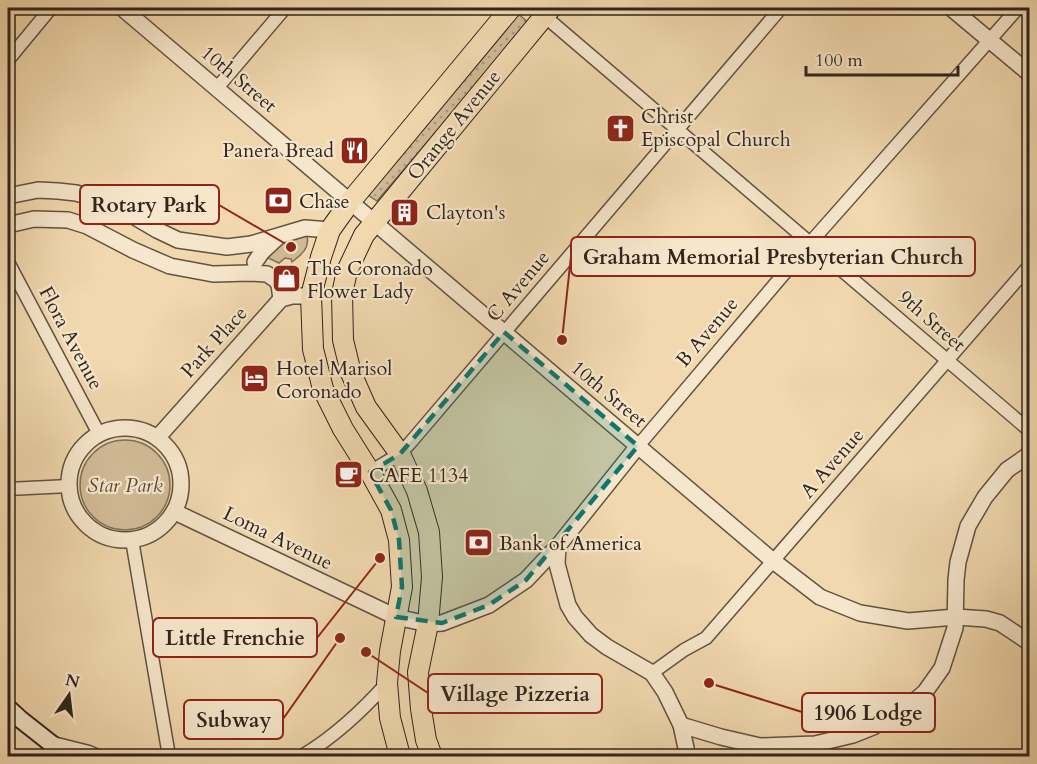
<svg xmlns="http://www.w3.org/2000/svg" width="1037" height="764" font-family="Cardo,serif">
<defs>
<pattern id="grass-dots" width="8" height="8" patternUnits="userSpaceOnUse" patternTransform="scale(1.5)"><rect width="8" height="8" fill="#d0ba96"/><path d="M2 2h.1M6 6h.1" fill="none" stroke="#a9977a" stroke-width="1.8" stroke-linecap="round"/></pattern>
</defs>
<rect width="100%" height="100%" fill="#f1d8af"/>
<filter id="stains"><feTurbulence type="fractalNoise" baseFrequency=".00333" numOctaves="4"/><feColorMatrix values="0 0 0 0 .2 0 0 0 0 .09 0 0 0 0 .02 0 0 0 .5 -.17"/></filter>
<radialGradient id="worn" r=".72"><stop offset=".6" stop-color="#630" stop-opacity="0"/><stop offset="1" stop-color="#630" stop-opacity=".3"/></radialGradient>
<polygon fill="url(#grass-dots)" stroke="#807059" stroke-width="1.5" points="517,13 529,23 377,201 368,195 402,155 414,133"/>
<g fill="#d0ba96" stroke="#807059" stroke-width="1.5">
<path d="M302,236H307C310,248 301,255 292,262L291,259L285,258L279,263L266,257L280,244Z"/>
<circle cx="125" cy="485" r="45"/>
</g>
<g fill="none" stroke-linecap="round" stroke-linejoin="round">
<defs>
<g id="minor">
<polyline points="535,8 1030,431"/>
<polyline points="8,60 51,8"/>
<polyline points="217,88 285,8"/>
<polyline points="8,262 99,434"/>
<polyline points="638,446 810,243 1018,8"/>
<polyline points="370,472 400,454 410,443 781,8"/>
<polyline points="8,489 69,486"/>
<polyline points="132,540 169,756"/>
<polyline points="652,673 684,650 706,638 1030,265"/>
<polyline points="53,743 89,752 98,756"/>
<path d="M302,756C334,737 362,711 387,683"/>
</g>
<g id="tertiary">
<polyline points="122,8 772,560 820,597 860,613 908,621 956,617 986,619 1000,623 1030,643"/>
<polyline points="951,8 1030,74"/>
<polyline points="8,196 38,190 58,191 76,193 98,199 116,206 157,230 178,240 227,247 251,244 305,228 330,230"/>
<polyline points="8,225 34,219 68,220 87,226 133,250 170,266 213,274 250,273 267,274 276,280 279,285 281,299"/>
<polyline points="255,262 262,252 278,237"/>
<circle cx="125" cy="484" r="56"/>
<polyline points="158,437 281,299 292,296 311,296"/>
<polyline points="175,512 396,617 428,624 442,623 489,605 526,580 558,546 638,446"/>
<polyline points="558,546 557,564 568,605 575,617 591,635 607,647 652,673 665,692 681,725 686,748 686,756"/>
<polyline points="681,725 721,737 760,746 815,744 853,735 873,727 905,709 925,692 942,668 955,628 956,580 958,562 968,526 985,497 1007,470 1030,454"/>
</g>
<polyline id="secondary" points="8,708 20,719 67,756"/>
<g id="trunk">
<polyline points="400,756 390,718 387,683 390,651 402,587 399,540 391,510 370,472 343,429 323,389 313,349 311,296 321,257 330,230 350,202 511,8"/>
<polyline points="432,756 426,740 421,709 418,672 428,624 432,577 429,532 417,491 400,454 366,407 351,373 343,340 342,294 347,271 364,235 551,8"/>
</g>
</defs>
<use href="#minor" stroke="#615241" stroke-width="15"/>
<use href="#tertiary" stroke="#615241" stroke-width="18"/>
<use href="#secondary" stroke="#31251c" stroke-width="20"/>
<use href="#trunk" stroke="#31251c" stroke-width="22"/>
<use href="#minor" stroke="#f6e6cb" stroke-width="12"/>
<use href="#tertiary" stroke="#f6e6cb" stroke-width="15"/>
<use href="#secondary" stroke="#f6e6cb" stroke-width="16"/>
<use href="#trunk" stroke="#f1d8af" stroke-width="20"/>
</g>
<path fill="#0f766e" fill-opacity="0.2" stroke="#0f766e" stroke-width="4.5" stroke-dasharray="12 8" stroke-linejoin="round" d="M504,332L638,446L526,580L489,605L442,623L396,617L402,587L399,540L391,510L370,472L400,454Z"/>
<defs>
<symbol id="church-square" viewBox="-11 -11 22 22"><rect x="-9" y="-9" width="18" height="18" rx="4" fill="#8f2418" stroke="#f6e6cb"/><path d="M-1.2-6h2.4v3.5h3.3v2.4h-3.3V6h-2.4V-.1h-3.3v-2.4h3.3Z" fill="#fff"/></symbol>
<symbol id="restaurant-square" viewBox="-11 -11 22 22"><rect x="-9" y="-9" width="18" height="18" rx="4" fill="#8f2418" stroke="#f6e6cb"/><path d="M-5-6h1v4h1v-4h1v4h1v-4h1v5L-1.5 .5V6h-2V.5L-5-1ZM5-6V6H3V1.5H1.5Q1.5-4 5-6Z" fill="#fff"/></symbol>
<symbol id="bank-square" viewBox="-11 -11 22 22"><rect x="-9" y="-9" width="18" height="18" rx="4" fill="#8f2418" stroke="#f6e6cb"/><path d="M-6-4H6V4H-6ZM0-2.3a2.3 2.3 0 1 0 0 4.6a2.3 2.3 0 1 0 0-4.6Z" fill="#fff"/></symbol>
<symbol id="building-square" viewBox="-11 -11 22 22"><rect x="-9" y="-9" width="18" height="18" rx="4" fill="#8f2418" stroke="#f6e6cb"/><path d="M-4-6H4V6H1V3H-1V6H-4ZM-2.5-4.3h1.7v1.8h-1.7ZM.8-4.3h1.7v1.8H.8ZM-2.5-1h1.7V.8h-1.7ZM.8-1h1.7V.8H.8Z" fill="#fff"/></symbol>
<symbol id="shop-square" viewBox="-11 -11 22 22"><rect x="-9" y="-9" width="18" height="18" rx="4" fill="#8f2418" stroke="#f6e6cb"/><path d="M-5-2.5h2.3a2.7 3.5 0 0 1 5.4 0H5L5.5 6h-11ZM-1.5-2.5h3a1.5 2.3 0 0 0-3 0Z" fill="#fff"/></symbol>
<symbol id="hotel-square" viewBox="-11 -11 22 22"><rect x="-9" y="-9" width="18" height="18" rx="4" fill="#8f2418" stroke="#f6e6cb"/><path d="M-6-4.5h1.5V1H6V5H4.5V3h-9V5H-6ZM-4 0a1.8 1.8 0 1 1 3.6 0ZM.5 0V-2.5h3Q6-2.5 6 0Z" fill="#fff"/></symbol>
<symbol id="cafe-square" viewBox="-11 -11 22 22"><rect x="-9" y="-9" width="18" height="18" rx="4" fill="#8f2418" stroke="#f6e6cb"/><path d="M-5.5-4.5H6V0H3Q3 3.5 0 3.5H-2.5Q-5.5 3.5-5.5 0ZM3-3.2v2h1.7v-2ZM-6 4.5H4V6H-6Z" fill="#fff"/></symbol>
</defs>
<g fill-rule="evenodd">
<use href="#church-square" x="604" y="112" width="33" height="33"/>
<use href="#restaurant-square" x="338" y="134" width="33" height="33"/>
<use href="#bank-square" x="262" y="184" width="33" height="33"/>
<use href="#building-square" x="388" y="196" width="33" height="33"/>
<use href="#shop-square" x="270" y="262" width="33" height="33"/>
<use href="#hotel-square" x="238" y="362" width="33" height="33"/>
<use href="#cafe-square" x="332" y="458" width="33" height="33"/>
<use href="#bank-square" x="462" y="526" width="33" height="33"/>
</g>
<g text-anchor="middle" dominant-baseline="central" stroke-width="4.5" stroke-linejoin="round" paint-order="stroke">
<g font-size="20" fill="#31251c" stroke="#f6e6cb">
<text transform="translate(239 79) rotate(40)">10th Street</text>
<text transform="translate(454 125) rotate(-51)">Orange Avenue</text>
<text transform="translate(518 286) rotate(-50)">C Avenue</text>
<text transform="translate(932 321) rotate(41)">9th Street</text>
<text transform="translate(707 332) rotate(-50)">B Avenue</text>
<text transform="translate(71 338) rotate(62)">Flora Avenue</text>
<text transform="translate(214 342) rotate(-48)">Park Place</text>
<text transform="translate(609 394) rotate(40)">10th Street</text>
<text transform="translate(832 463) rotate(-49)">A Avenue</text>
<text transform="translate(278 538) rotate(26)">Loma Avenue</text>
</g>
<g font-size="20" fill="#31251c" stroke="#f6e6cb" text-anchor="start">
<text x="641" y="116">Christ<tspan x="641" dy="23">Episcopal Church</tspan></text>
<text x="334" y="150" text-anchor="end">Panera Bread</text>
<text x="299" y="201">Chase</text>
<text x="426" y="212">Clayton's</text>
<text x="307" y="268">The Coronado<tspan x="307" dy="23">Flower Lady</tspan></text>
<text x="276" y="368">Hotel Marisol<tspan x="276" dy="23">Coronado</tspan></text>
<text x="369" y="475">CAFE 1134</text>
<text x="499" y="543">Bank of America</text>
</g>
<g font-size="20" font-style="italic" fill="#594a3a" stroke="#f6e6cb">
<text x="125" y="485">Star Park</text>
</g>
</g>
<path fill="none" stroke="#8f2418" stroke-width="2" d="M291 247L219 205M562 340L571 256M380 558L317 638M366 652L428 693M709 683L802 712M340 638L283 719"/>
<g fill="#8f2418" stroke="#f6e6cb" stroke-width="2">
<circle cx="291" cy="247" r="6"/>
<circle cx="562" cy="340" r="6"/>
<circle cx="380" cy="558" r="6"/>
<circle cx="366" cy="652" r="6"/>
<circle cx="709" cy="683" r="6"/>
<circle cx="340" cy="638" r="6"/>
</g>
<g fill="#f6e6cb" stroke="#8f2418" stroke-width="2">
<rect x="80" y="185" width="139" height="39" rx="6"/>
<rect x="571" y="237" width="404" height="39" rx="6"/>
<rect x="153" y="618" width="164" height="39" rx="6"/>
<rect x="428" y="674" width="174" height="39" rx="6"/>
<rect x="802" y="693" width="133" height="39" rx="6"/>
<rect x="184" y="700" width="99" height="39" rx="6"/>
</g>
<g font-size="21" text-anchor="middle" font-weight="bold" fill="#31251c">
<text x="149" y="212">Rotary Park</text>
<text x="773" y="264">Graham Memorial Presbyterian Church</text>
<text x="235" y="645">Little Frenchie</text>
<text x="515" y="701">Village Pizzeria</text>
<text x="868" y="720">1906 Lodge</text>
<text x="234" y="727">Subway</text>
</g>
<rect width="1037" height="764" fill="none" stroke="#f1d8af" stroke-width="30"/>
<rect x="9" y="9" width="1019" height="746" fill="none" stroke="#31251c" stroke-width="3"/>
<rect x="15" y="15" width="1007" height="734" fill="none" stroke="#31251c" stroke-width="1.5"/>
<g transform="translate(69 695) rotate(14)" stroke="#f6e6cb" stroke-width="4.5" paint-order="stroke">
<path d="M0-4.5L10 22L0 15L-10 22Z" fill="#31251c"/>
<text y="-9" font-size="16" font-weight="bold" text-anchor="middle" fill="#31251c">N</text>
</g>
<path d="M806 66v9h152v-9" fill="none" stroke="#31251c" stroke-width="3"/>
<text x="815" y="66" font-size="18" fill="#31251c" stroke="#f6e6cb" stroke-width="4.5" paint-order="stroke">100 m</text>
<rect width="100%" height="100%" filter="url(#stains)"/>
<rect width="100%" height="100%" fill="url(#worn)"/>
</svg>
